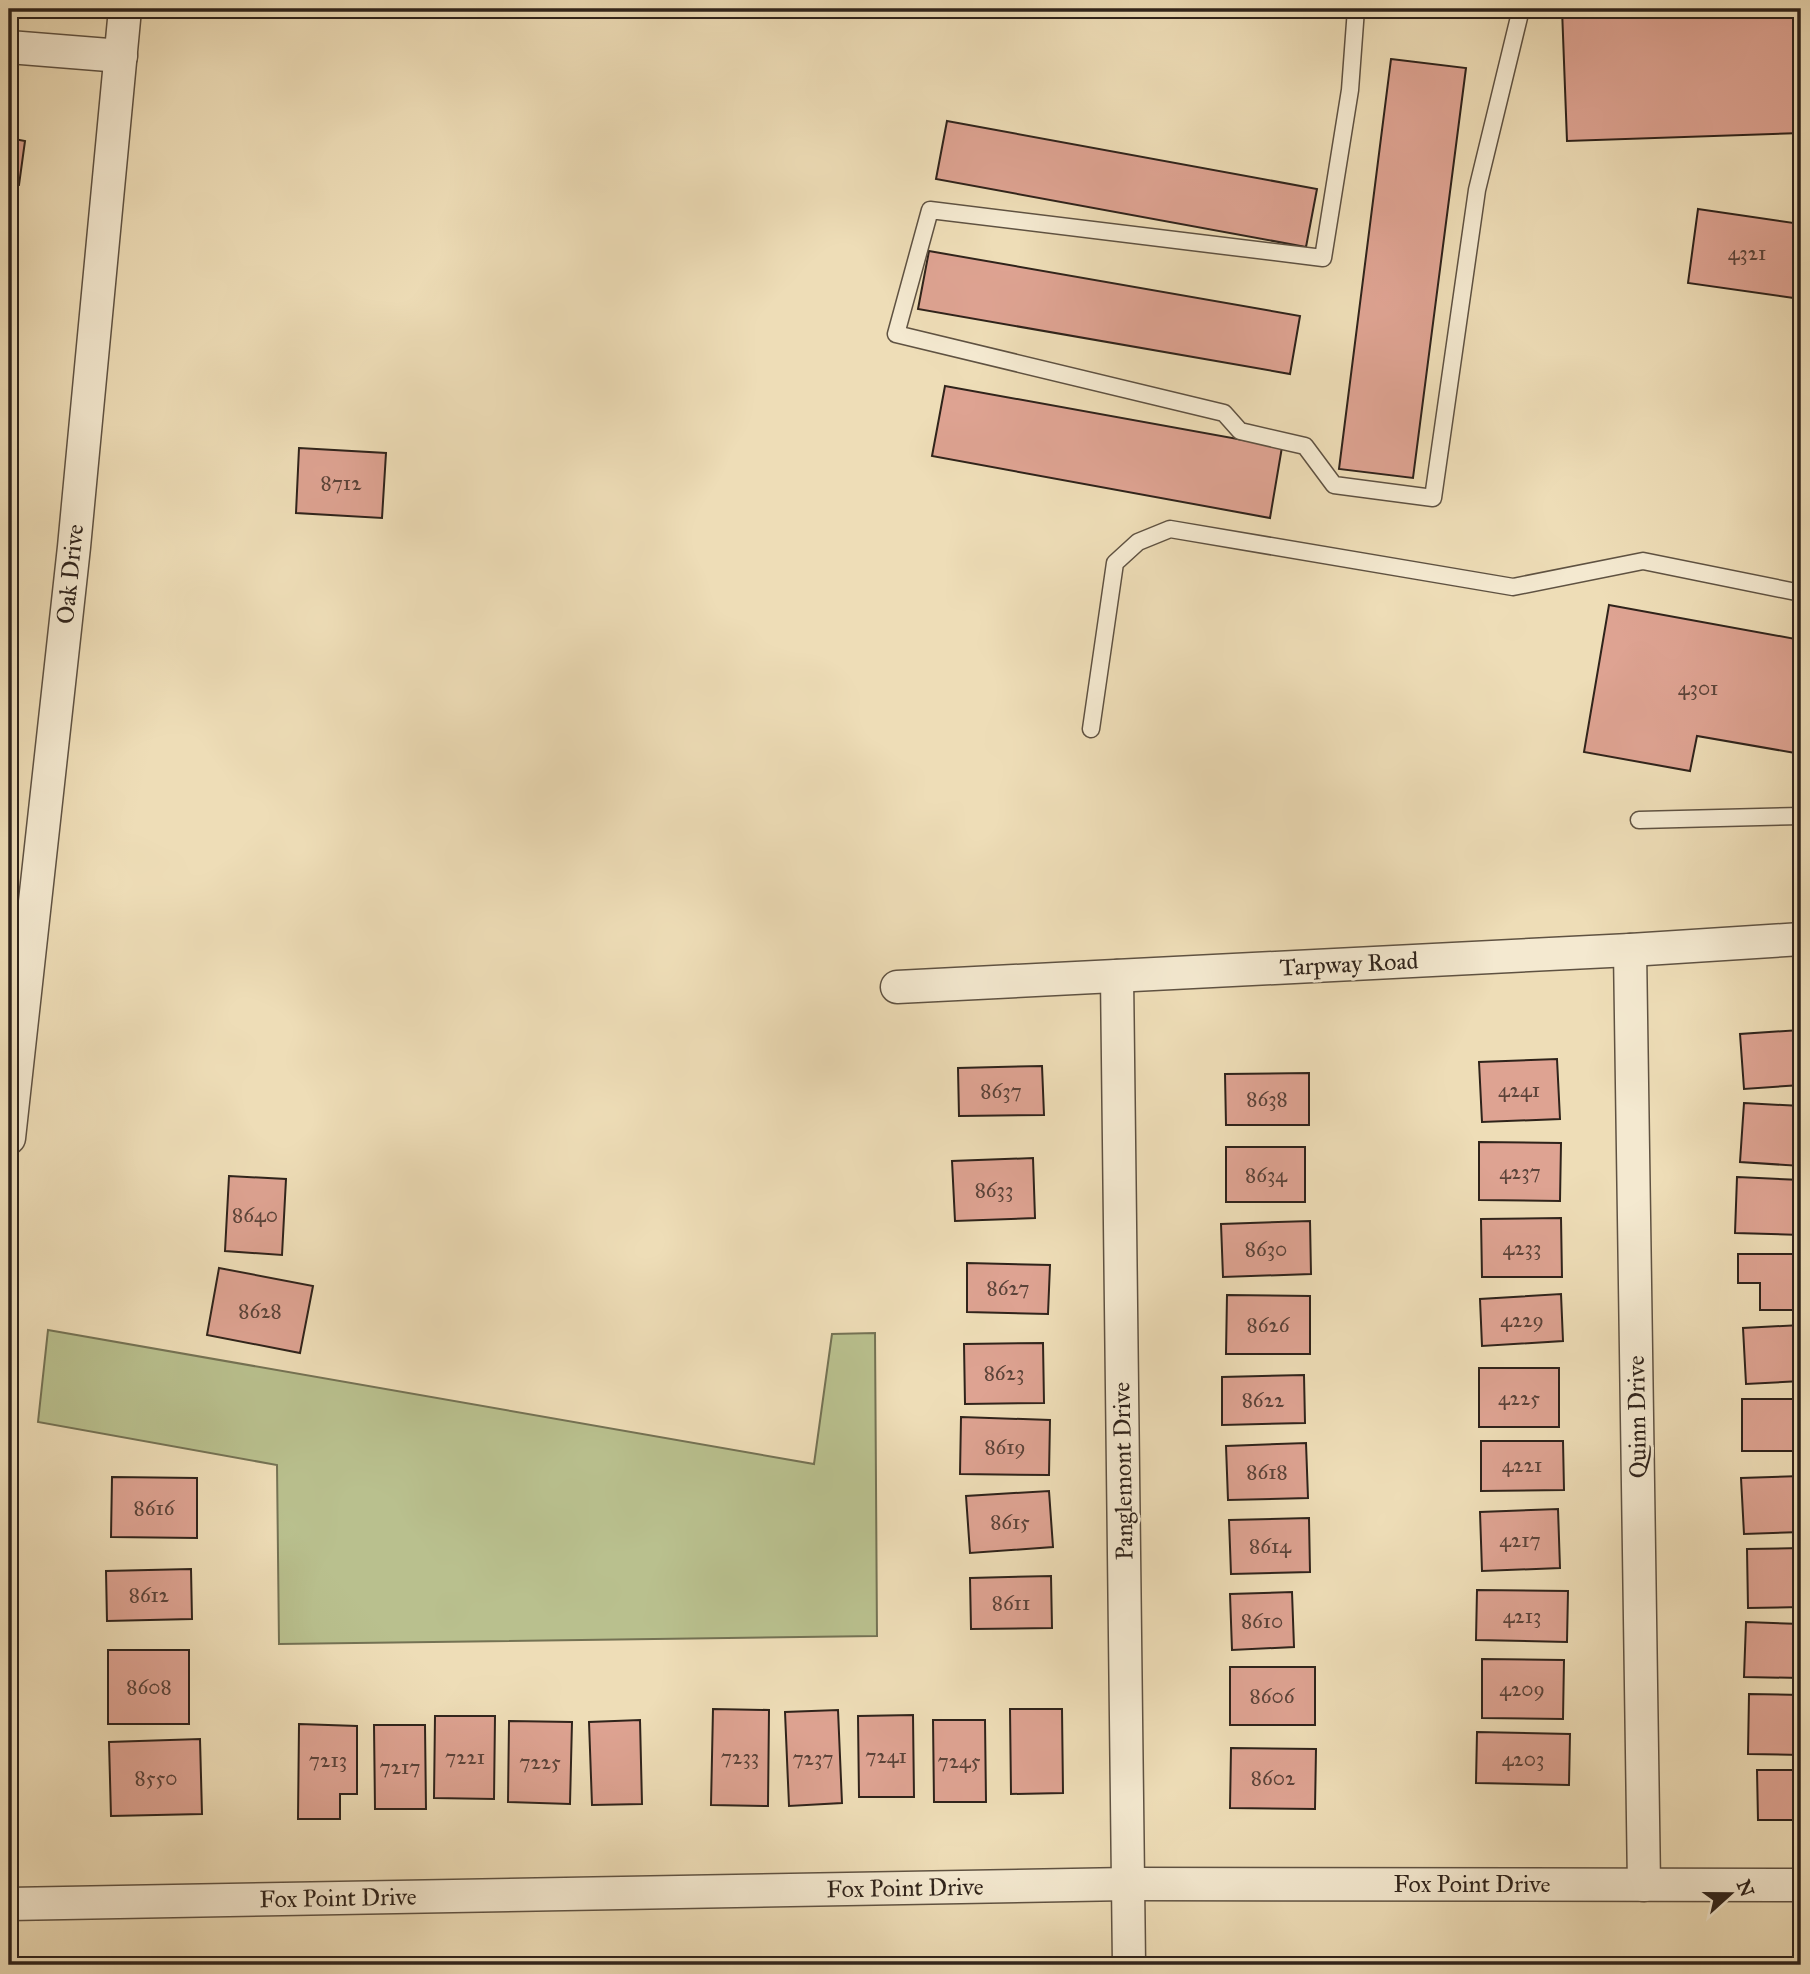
<svg xmlns="http://www.w3.org/2000/svg" width="1810" height="1974" font-family="'IM FELL Great Primer',serif">
<rect width="100%" height="100%" fill="#eeddb7"/>
<filter id="stains"><feTurbulence type="fractalNoise" baseFrequency=".00286" numOctaves="4"/><feColorMatrix values="0 0 0 0 .2 0 0 0 0 .09 0 0 0 0 .02 0 0 0 .5 -.17"/></filter>
<radialGradient id="worn" r=".72"><stop offset=".6" stop-color="#630" stop-opacity="0"/><stop offset="1" stop-color="#630" stop-opacity=".3"/></radialGradient>
<polygon fill="#b9c08e" stroke="#747254" stroke-width="2" points="48,1330 814,1464 832,1334 875,1333 877,1636 279,1644 277,1465 38,1422"/>
<g fill="#dea392" stroke="#2f231b" stroke-width="2">
<polygon points="1562,9 1801,9 1801,133 1567,141"/>
<polygon points="1391,59 1466,68 1413,478 1339,469"/>
<polygon points="947,121 1317,189 1306,247 936,179"/>
<polygon points="9,138 25,141 19,185 9,184"/>
<polygon points="1698,209 1801,224 1801,299 1688,283"/>
<polygon points="929,251 1300,316 1290,374 918,309"/>
<polygon points="945,386 1282,447 1270,518 932,456"/>
<polygon points="299,448 386,453 382,518 296,513"/>
<polygon points="1609,605 1801,640 1801,754 1697,736 1690,771 1584,752"/>
<polygon points="1800,1030 1801,1085 1744,1089 1740,1034"/>
<polygon points="1557,1059 1560,1119 1482,1122 1479,1062"/>
<polygon points="1042,1066 1044,1115 959,1116 958,1068"/>
<polygon points="1309,1073 1309,1125 1226,1125 1225,1074"/>
<polygon points="1744,1103 1801,1106 1801,1166 1740,1162"/>
<polygon points="1479,1142 1561,1143 1560,1201 1479,1200"/>
<rect x="1226" y="1147" width="79" height="55"/>
<polygon points="1033,1158 1035,1218 955,1221 952,1161"/>
<polygon points="229,1176 286,1179 282,1255 225,1251"/>
<polygon points="1737,1177 1801,1180 1801,1235 1735,1233"/>
<polygon points="1561,1218 1562,1277 1482,1277 1481,1219"/>
<polygon points="1310,1221 1311,1274 1223,1277 1221,1224"/>
<polygon points="1738,1254 1801,1254 1801,1310 1760,1310 1760,1283 1738,1283"/>
<polygon points="967,1263 1050,1265 1048,1314 967,1312"/>
<polygon points="219,1268 313,1286 300,1353 207,1335"/>
<polygon points="1561,1294 1563,1341 1482,1346 1480,1299"/>
<polygon points="1227,1295 1310,1296 1310,1354 1226,1354"/>
<polygon points="1801,1325 1801,1381 1746,1384 1743,1328"/>
<polygon points="1043,1343 1044,1403 965,1404 964,1344"/>
<rect x="1479" y="1368" width="80" height="59"/>
<polygon points="1304,1375 1305,1423 1222,1425 1222,1377"/>
<rect x="1742" y="1399" width="59" height="52"/>
<polygon points="961,1417 1050,1420 1049,1475 960,1474"/>
<polygon points="1481,1441 1563,1441 1564,1490 1481,1491"/>
<polygon points="1306,1443 1308,1498 1228,1500 1226,1446"/>
<polygon points="1801,1476 1801,1532 1744,1534 1741,1478"/>
<polygon points="112,1477 197,1478 197,1538 111,1537"/>
<polygon points="1049,1491 1053,1547 970,1553 966,1496"/>
<polygon points="1558,1509 1560,1568 1482,1571 1480,1512"/>
<polygon points="1309,1518 1310,1572 1231,1574 1229,1520"/>
<polygon points="1801,1548 1801,1607 1748,1608 1747,1549"/>
<polygon points="191,1569 192,1619 107,1621 106,1571"/>
<polygon points="1051,1576 1052,1628 971,1629 970,1578"/>
<polygon points="1477,1590 1568,1591 1567,1642 1476,1640"/>
<polygon points="1292,1592 1294,1647 1232,1650 1230,1594"/>
<polygon points="1746,1622 1801,1624 1801,1678 1744,1677"/>
<rect x="108" y="1650" width="81" height="74"/>
<polygon points="1482,1659 1564,1660 1563,1719 1482,1718"/>
<rect x="1230" y="1667" width="85" height="58"/>
<polygon points="1749,1694 1801,1695 1801,1755 1748,1754"/>
<polygon points="713,1709 769,1710 768,1806 711,1805"/>
<polygon points="1010,1709 1062,1709 1063,1793 1011,1794"/>
<polygon points="838,1710 842,1803 789,1806 785,1712"/>
<polygon points="913,1715 914,1797 859,1797 858,1716"/>
<polygon points="435,1716 495,1716 494,1799 434,1798"/>
<polygon points="640,1720 642,1804 592,1805 589,1722"/>
<polygon points="933,1720 985,1720 986,1802 934,1802"/>
<polygon points="509,1721 572,1722 570,1804 508,1802"/>
<polygon points="299,1724 357,1726 357,1794 340,1794 340,1819 298,1819"/>
<polygon points="374,1725 425,1725 426,1809 375,1809"/>
<polygon points="1477,1732 1570,1734 1569,1785 1476,1783"/>
<polygon points="200,1739 202,1814 111,1816 109,1742"/>
<polygon points="1231,1748 1316,1749 1315,1809 1230,1808"/>
<polygon points="1757,1770 1801,1770 1801,1820 1758,1820"/>
</g>
<g fill="none" stroke-linecap="round" stroke-linejoin="round">
<defs>
<g id="service">
<polyline points="1356,9 1350,90 1323,258 930,210 896,334 1224,413 1240,431 1305,446 1334,485 1433,498 1477,190 1521,9"/>
<polyline points="1091,729 1115,563 1138,542 1170,529 1513,587 1643,561 1801,593"/>
<polyline points="1639,820 1801,816"/>
</g>
<g id="minor">
<polyline points="9,47 121,56"/>
<polyline points="1630,950 1644,1885"/>
<polyline points="1117,976 1129,1965"/>
<polyline points="897,987 1630,950 1801,939"/>
<polyline points="9,1138 74,547 125,9"/>
<polyline points="9,1904 1128,1884 1801,1885"/>
</g>
</defs>
<use href="#service" stroke="#5f5242" stroke-width="19"/>
<use href="#minor" stroke="#5f5242" stroke-width="35"/>
<use href="#service" stroke="#f4e9d0" stroke-width="16"/>
<use href="#minor" stroke="#f4e9d0" stroke-width="32"/>
</g>
<g text-anchor="middle" dominant-baseline="central" stroke-width="6" stroke-linejoin="round" paint-order="stroke">
<g font-size="21" fill="#5b4339">
<text x="1747" y="253">4321</text>
<text x="341" y="483">8712</text>
<text x="1698" y="688">4301</text>
<text x="1519" y="1090">4241</text>
<text x="1001" y="1091">8637</text>
<text x="1267" y="1099">8638</text>
<text x="1520" y="1172">4237</text>
<text x="1266" y="1175">8634</text>
<text x="994" y="1190">8633</text>
<text x="255" y="1215">8640</text>
<text x="1522" y="1248">4233</text>
<text x="1266" y="1249">8630</text>
<text x="1008" y="1288">8627</text>
<text x="260" y="1311">8628</text>
<text x="1522" y="1320">4229</text>
<text x="1268" y="1325">8626</text>
<text x="1004" y="1373">8623</text>
<text x="1519" y="1398">4225</text>
<text x="1263" y="1400">8622</text>
<text x="1005" y="1447">8619</text>
<text x="1522" y="1465">4221</text>
<text x="1267" y="1472">8618</text>
<text x="154" y="1508">8616</text>
<text x="1010" y="1522">8615</text>
<text x="1520" y="1540">4217</text>
<text x="1270" y="1546">8614</text>
<text x="149" y="1595">8612</text>
<text x="1011" y="1603">8611</text>
<text x="1522" y="1616">4213</text>
<text x="1262" y="1621">8610</text>
<text x="149" y="1687">8608</text>
<text x="1522" y="1689">4209</text>
<text x="1272" y="1696">8606</text>
<text x="886" y="1756">7241</text>
<text x="465" y="1757">7221</text>
<text x="740" y="1757">7233</text>
<text x="813" y="1758">7237</text>
<text x="1523" y="1759">4203</text>
<text x="328" y="1760">7213</text>
<text x="959" y="1761">7245</text>
<text x="540" y="1762">7225</text>
<text x="400" y="1767">7217</text>
<text x="156" y="1778">8550</text>
<text x="1273" y="1778">8602</text>
</g>
<g font-size="24" fill="#2f231b" stroke="#f4e9d0">
<text transform="translate(70 574) rotate(-84)">Oak Drive</text>
<text transform="translate(1349 964) rotate(-3)">Tarpway Road</text>
<text transform="translate(1637 1417) rotate(-91)">Quinn Drive</text>
<text transform="translate(1123 1471) rotate(-91)">Panglemont Drive</text>
<text x="1472" y="1884">Fox Point Drive</text>
<text transform="translate(905 1888) rotate(-1)">Fox Point Drive</text>
<text transform="translate(338 1898) rotate(-1)">Fox Point Drive</text>
</g>
</g>
<rect width="1810" height="1974" fill="none" stroke="#eeddb7" stroke-width="35"/>
<rect x="10" y="10" width="1789" height="1953" fill="none" stroke="#2f231b" stroke-width="3.5"/>
<rect x="18" y="18" width="1775" height="1939" fill="none" stroke="#2f231b" stroke-width="2"/>
<g transform="translate(1730 1894) rotate(69)" stroke="#f4e9d0" stroke-width="5" paint-order="stroke">
<path d="M0-5L12 26L0 18L-12 26Z" fill="#2f231b"/>
<text y="-10" font-size="19" font-weight="bold" text-anchor="middle" fill="#2f231b">N</text>
</g>
<rect width="100%" height="100%" filter="url(#stains)"/>
<rect width="100%" height="100%" fill="url(#worn)"/>
</svg>
